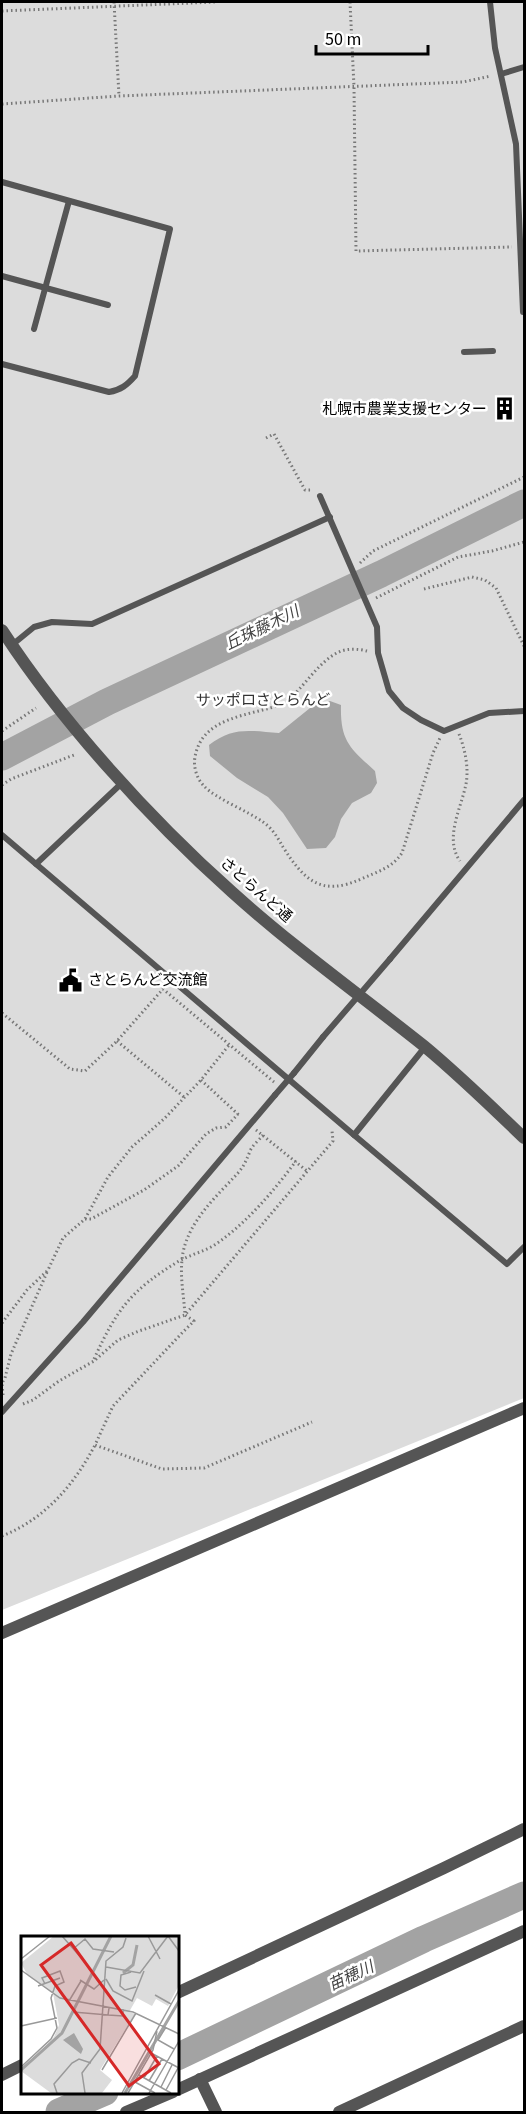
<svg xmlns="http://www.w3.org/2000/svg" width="526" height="2114" font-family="'Source Sans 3','Noto Sans JP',sans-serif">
<rect width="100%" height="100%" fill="#fff"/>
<polygon fill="#dcdcdc" points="2,2 524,2 524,1398 2,1610"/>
<path fill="#a3a3a3" d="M330,701L341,705C340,741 350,748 375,771L377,783L371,793L352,803L341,819L335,837L326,848L307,849L283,813L268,797L237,778L210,756L209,745C233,726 251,731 279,733L315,704Z"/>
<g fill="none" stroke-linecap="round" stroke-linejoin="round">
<g stroke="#a3a3a3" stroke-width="27">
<polyline points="2,757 107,702 381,574 524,503"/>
<polyline points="177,2057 424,1939 524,1895"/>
<polyline points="59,2112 105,2092"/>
</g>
<g stroke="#777" stroke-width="3" stroke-dasharray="1.5 3" stroke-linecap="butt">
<polyline points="114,2 119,96"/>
<polyline points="350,2 354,87 356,251 512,247"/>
<polyline points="2,11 215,2"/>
<polyline points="2,104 119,96 463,82 491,76"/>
<polyline points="266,438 274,434 305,490 312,490"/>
<polyline points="360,563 373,551 524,477"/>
<polyline points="424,589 472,577 485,580 496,588 524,646"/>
<polyline points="376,598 458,557 492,551 524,542"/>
<path d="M367,651C359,649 347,648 339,652C318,661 303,690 283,704C250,716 202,716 195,757C193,767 197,779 204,786C216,799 248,811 263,822C272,828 278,838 283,847C304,880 321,897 361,879C377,872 392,868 402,853L433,753L440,738"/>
<polyline points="2,731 36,708"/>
<path d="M459,734C465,749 469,768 466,784C461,809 444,838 460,861"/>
<polyline points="2,785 11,779 74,755"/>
<polyline points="2,1013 70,1069 85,1071 117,1041 163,989 274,1082"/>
<polyline points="117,1041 184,1097"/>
<polyline points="201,1080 240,1116"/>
<polyline points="256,1130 307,1171"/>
<path d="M263,1135C260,1139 254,1144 251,1149C247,1158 245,1165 238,1173C216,1197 185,1224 182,1260C180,1278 184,1297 185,1315L194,1321L182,1333L113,1406L95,1445L162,1469L204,1468L312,1422"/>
<polyline points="85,1219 91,1219 144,1190 178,1166 206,1134 216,1128 226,1127 238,1114"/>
<polyline points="2,1323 27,1290 48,1270 63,1238 85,1219 108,1177 132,1147 164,1119 201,1080 229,1045"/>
<path d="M94,1359C117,1309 131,1290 179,1261C190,1255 202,1252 213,1246C245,1225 273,1192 296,1161"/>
<polyline points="3,1395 2,1383 5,1378 11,1354 48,1270"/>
<polyline points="23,1404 33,1400 59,1381 94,1361 118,1340 139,1331 185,1315 333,1141 332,1131"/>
<path d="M2,1536C45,1519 74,1485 95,1445"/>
</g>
<g stroke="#555" stroke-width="6">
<polyline points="490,2 495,48 516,144 523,312"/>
<polyline points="501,74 524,67"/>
<path d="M2,182L170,229L135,376C127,385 121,390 109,392L2,364"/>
<polyline points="2,276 108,305"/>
<polyline points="34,329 69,201"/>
<polyline points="464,352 493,351"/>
<polyline points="320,496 377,627 378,653 389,691 403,708 421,720 444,731 489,713 524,711"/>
<polyline points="12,645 34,627 52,622 92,624 330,517"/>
<polyline points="2,835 354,1135 425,1047"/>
<polyline points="36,864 123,782"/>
<polyline points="390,959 524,800"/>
<polyline points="294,1073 323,1037"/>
<polyline points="354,1135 507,1264 524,1247"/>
<polyline points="2,1412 83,1322 275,1095"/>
</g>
<g stroke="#555" stroke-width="12">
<polyline points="2,1633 524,1408"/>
<polyline points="200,2079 216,2112"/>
<polyline points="339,2112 524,2026"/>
</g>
<g stroke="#555" stroke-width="12">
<path d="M2,630C62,722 150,819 232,892C293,947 360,995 424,1046C459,1075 492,1107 524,1138"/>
<polyline points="177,1993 444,1868 524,1829"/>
<polyline points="2,2075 22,2065"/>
<polyline points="177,2090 524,1931"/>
<polyline points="126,2112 173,2092"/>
</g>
<g stroke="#555" stroke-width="6">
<polyline points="323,1037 390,959"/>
<polyline points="275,1095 294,1073"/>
</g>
</g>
<defs>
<symbol id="building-bare" viewBox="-9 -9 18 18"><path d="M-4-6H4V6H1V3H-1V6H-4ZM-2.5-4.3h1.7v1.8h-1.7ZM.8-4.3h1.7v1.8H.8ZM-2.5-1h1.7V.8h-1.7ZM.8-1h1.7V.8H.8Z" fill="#000" stroke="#fff" stroke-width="2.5" paint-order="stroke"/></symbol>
<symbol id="civic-bare" viewBox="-9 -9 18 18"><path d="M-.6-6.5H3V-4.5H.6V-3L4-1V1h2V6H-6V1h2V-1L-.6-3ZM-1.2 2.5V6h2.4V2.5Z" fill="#000" stroke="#fff" stroke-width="2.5" paint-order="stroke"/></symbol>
</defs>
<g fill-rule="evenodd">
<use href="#building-bare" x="488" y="392" width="33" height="33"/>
<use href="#civic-bare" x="54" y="964" width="33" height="33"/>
</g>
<g text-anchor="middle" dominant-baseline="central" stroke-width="5" stroke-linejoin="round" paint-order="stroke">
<g font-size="15" fill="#000" stroke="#fff" text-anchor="end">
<text x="487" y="409">札幌市農業支援センター</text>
<text x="88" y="980" text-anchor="start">さとらんど交流館</text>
</g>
<g font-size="15" fill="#333" stroke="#fff">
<text x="263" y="700">サッポロさとらんど</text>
</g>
<g font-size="15" fill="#000" stroke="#fff">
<text transform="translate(256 890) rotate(41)">さとらんど通</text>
</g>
<g font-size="16" font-style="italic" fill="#444" stroke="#fff">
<text transform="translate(262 628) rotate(-26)">丘珠藤木川</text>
<text transform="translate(351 1976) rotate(-25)">苗穂川</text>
</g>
</g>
<g transform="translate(21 1936)">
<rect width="158" height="158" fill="#fff"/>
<path d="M33,0H157V51L147,70L135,63L131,70L116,62L108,76L114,78L79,134L91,144L81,157H30L0,135L33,101L38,89L32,57L7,40L0,27Z" fill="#dcdcdc"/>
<path d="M53,97L62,113L60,118L42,104Z" fill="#a3a3a3"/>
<path fill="none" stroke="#a3a3a3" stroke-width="3" d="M102,37L112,29L116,9M0,134L41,97L90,0M104,157L158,65"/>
<path fill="none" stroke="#999" stroke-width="1.5" d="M41,0L63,25M127,0L139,23M147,0L158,15M52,13L64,3L72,13L93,16M0,23L29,0M85,31L119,37L147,0M0,34L39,62L112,76L158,98M110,36L100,39L99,50L104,54L115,51M85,43L92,55L111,65L123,35M59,44L73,53L83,44M17,50L39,42M134,59L150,68M48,65L60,45M52,76L87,79L88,72M87,79L102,80V73M0,90L36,82M145,91L137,104L153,113M130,117L158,132M0,131L30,103L36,92L30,62L34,50L43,46L39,35L21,42L24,48M81,134L115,77M118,139L150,157M123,142L136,120M128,145L141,123M114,146L134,157M140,151L151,129M145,154L157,132M36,157L33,148L51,127L58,123L70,127M64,157L61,137L79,113L85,25L102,11L105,2M101,157L158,54M107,157L132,114L136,95M128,157L158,105"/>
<path fill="#d62828" fill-opacity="0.15" stroke="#d62828" stroke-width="3" d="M50,7L138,128L108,150L20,29Z"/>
<rect width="158" height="158" fill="none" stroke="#000" stroke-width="3"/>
</g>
<rect width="526" height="2114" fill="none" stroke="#000000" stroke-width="6"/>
<path d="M316 45v9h112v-9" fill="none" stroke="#000000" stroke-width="3"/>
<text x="325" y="45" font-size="18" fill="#000000" stroke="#ffffff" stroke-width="4.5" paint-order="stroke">50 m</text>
</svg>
